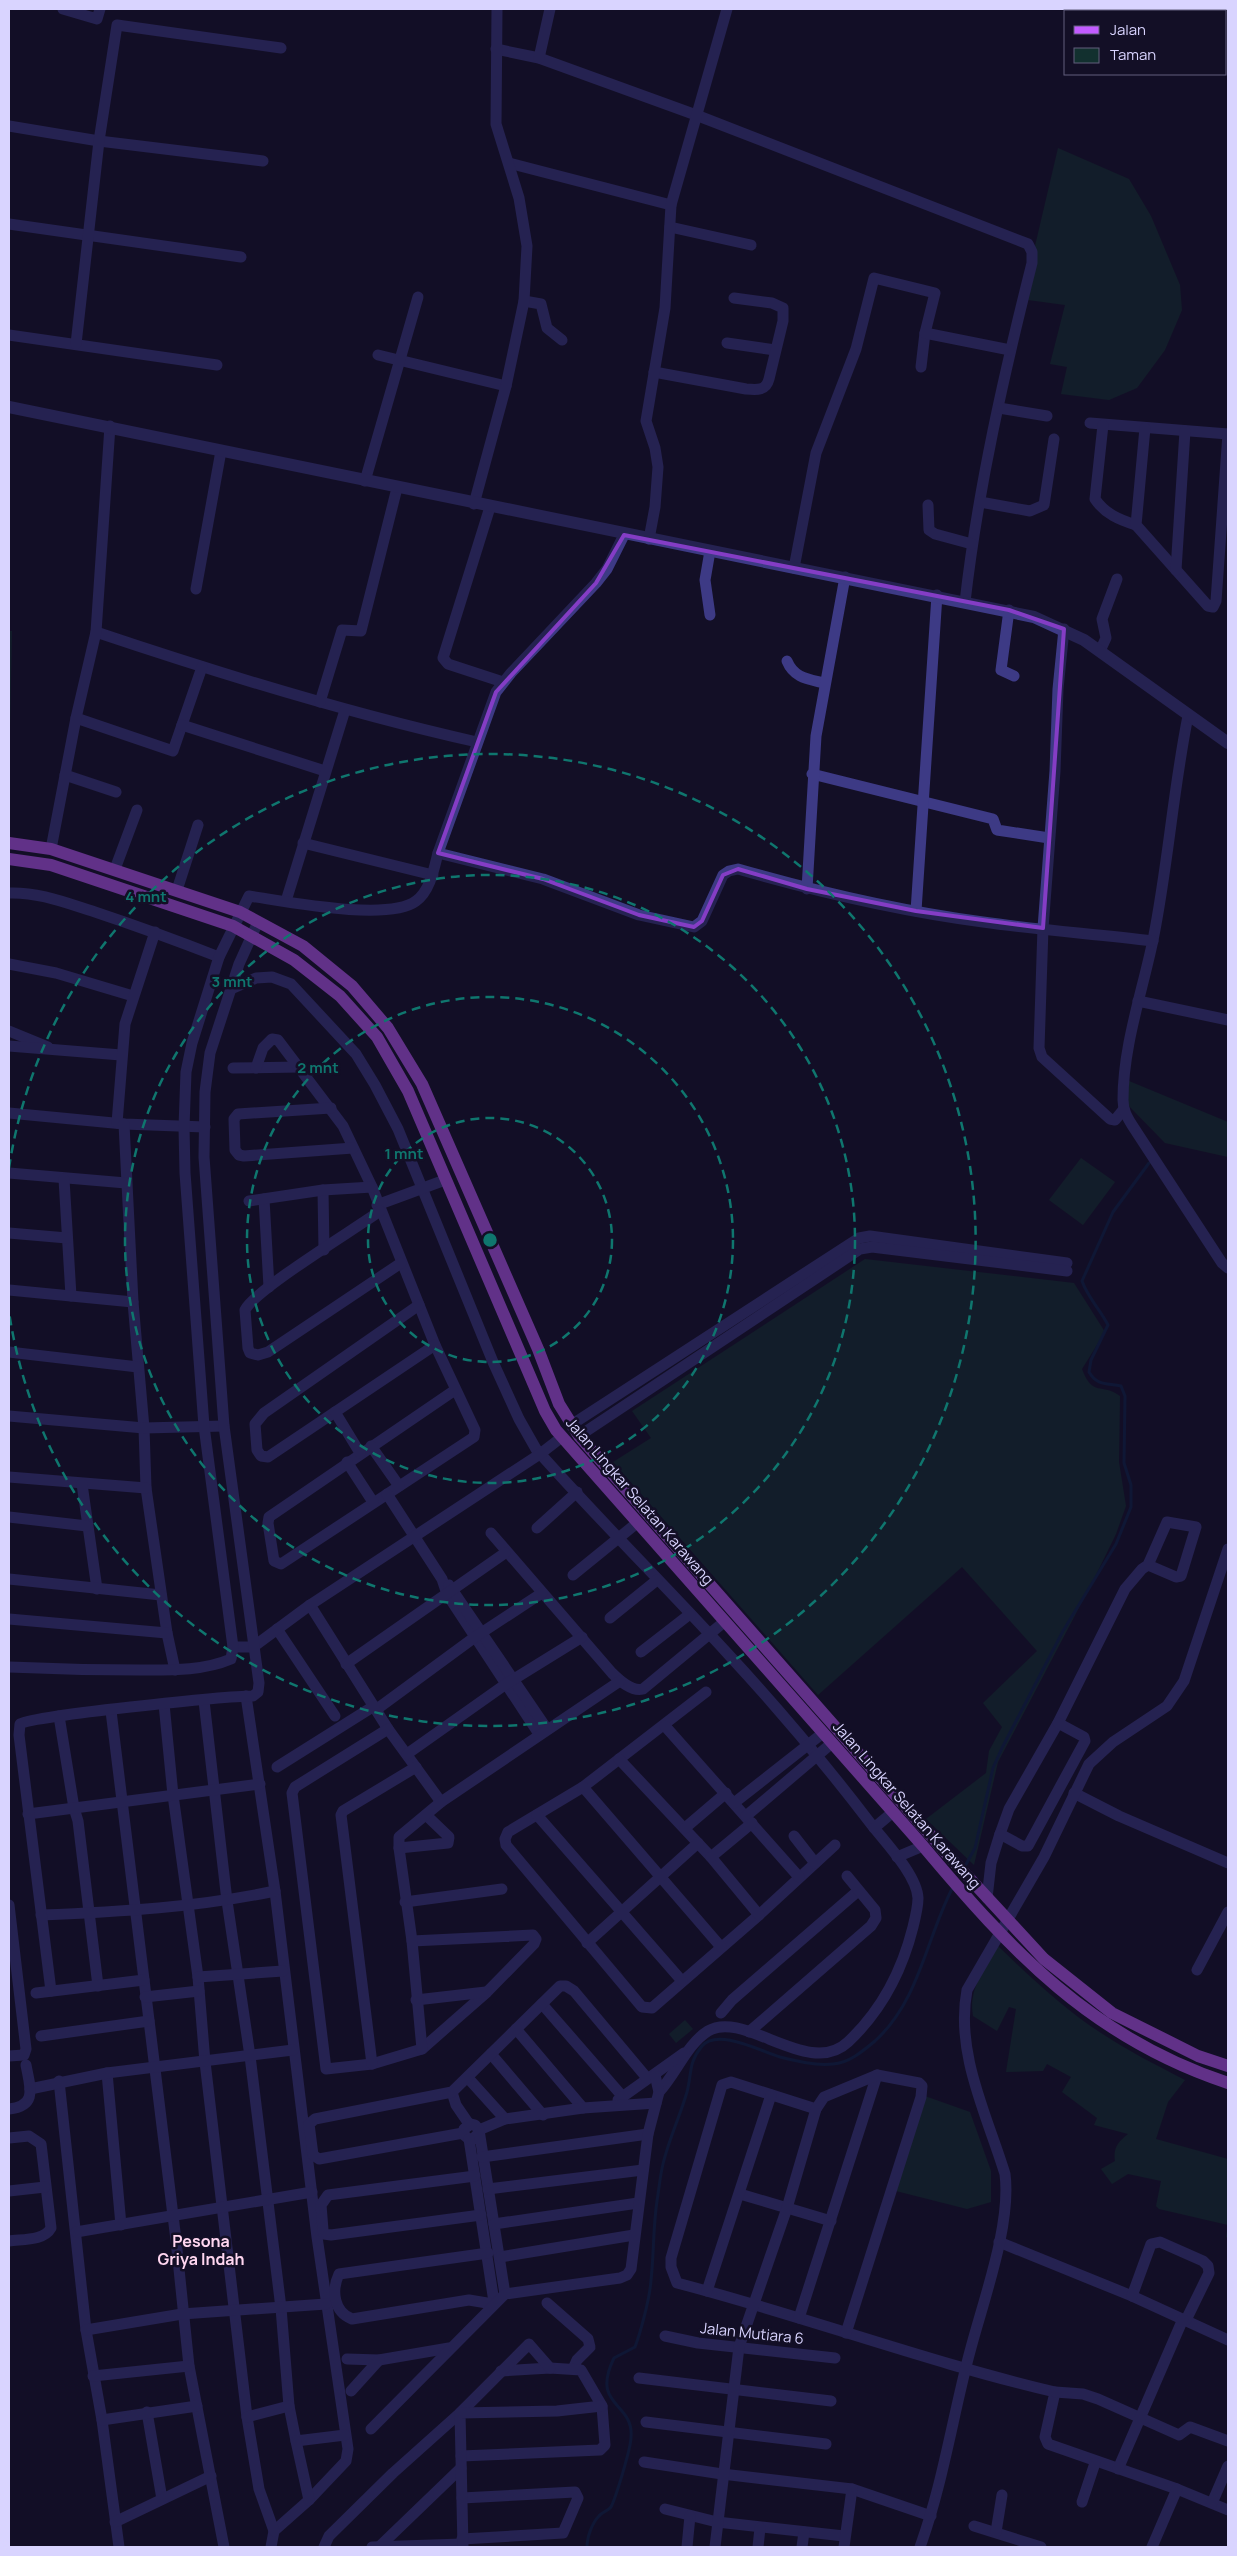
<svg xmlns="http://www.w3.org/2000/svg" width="1237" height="2556" font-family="Manrope,sans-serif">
<rect width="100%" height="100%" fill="#130f26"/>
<g fill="#12302f">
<polygon points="1058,148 1129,179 1151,216 1180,285 1182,310 1165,350 1137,388 1109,400 1061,394 1067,367 1050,364 1065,305 1028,300 1035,246"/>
<polygon points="9,631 12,631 9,775"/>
<polygon points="1129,1081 1228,1122 1228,1157 1165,1143 1126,1103"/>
<polygon points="1081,1158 1115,1182 1083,1225 1049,1200"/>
<path d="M865,1259L1074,1283L1105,1332L1082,1369C1093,1398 1101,1382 1120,1396L1119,1462L1126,1506L1116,1534L1094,1579L998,1762L974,1865L926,1819L986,1773L989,1751L1002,1727L983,1703L1037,1651L962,1567L818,1695L613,1462L651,1438L632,1411Z"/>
<path d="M998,1946C1030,1977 1064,2009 1101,2033C1128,2051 1156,2065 1185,2080L1168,2102L1156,2139L1228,2159V2238L1226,2237L1228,2225L1159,2209L1156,2206L1161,2181L1128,2174L1112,2184L1101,2169L1115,2161C1113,2148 1118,2142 1128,2134L1094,2125L1097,2118L1062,2092L1071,2077L1047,2064L1043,2071L1006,2072L1016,2009L1009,2007L997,2031L973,2016C968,1989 985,1969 998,1946Z"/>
<polygon points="685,2020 693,2029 676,2043 669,2034"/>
<polygon points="922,2095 970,2112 991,2171 991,2202 967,2209 892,2190"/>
</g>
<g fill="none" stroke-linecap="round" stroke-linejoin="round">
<g stroke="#0c2248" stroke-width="3">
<path d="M964,1868L975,1848L993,1768L1002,1748L1063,1631L1116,1544L1131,1507V1485L1124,1463L1125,1396L1121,1386C1107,1383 1097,1386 1089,1372L1091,1360L1108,1325C1100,1309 1088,1298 1082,1281L1113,1212L1149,1163"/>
<path d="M587,2547C587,2537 592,2523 599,2516C602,2512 608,2511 611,2507C616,2497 631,2448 631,2437C634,2402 590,2407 614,2358L635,2347C641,2331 650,2297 651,2280C654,2254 653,2227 657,2201C659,2189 660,2176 663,2164C669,2139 680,2116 687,2092C692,2073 688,2063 702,2046C718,2028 760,2051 780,2057C796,2061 816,2066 833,2064C849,2063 863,2051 875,2041C920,2000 926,1938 953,1887"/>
</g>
<g stroke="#3d3a85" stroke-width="11">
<polyline points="63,9 97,19 100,9"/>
<path d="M496,49L539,58L696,115L1028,244L1032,252V263C1004,374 978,488 965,602"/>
<polyline points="539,58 550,9"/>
<polyline points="9,126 99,141 263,161"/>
<polyline points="509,163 671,205"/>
<polyline points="9,224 241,257"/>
<polyline points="670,227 751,245"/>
<polyline points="524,301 541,304 547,328 562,340"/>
<polyline points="9,335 217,365"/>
<polyline points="727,343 775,350"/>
<polyline points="76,344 99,141 117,25 281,48"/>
<polyline points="378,355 506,386"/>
<polyline points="921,367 925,333"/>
<path d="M654,372L746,389C757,390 766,391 769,379L783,321V308L772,303L734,298"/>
<polyline points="999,408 1047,416"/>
<polyline points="1090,423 1228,434"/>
<path d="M1103,425L1095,499C1105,514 1120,520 1136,525"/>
<polyline points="1145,428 1136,525 1208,606 1213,607 1216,601 1228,434"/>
<polyline points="365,481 418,297"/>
<polyline points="980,502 1030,511 1044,505 1054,439"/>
<polyline points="474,504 506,386 524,301 527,246 519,198 496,124 497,9"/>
<polyline points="928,505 929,530 935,534 972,544"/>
<polyline points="490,507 443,658 448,664 503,682"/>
<polyline points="649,539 655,507 658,467 655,448 646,421 665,308 671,205 727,9"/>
<polyline points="710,551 705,580 710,615"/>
<polyline points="794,568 816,453 856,349 874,278 935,293 925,333 1010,350"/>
<polyline points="1176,570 1185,431"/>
<polyline points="196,589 221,451"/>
<polyline points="1009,610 1001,670 1014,676"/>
<polyline points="1064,629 1058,689 1055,771 1043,928 1039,1048 1042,1057 1110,1119 1115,1120 1124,1109"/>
<path d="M96,632C221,674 347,713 477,742"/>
<polyline points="1100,651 1106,638 1102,619 1117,579"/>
<path d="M787,661C794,678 808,679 824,683"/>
<polyline points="320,702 342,630 361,631 397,488"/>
<path d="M1188,716C1173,790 1168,866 1153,940C1142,993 1123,1046 1123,1100C1123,1110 1127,1117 1132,1125L1222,1263L1228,1268"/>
<polyline points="76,718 173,751 202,667"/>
<polyline points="182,725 325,771"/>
<polyline points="812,774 993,819 997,830 1049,838"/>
<polyline points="65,775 116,792"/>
<polyline points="303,843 433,875"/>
<polyline points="51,849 76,718 96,632 110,426"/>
<path d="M438,853L543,879L639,915L694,927L702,921L723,875L729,871L738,869C818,892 900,911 983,922C1039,930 1096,934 1153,941"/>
<polyline points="115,869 137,810"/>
<polyline points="807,889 816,736 845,577"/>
<polyline points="177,890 198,825"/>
<path d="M9,893C39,892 66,903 95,912C137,926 178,941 219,957"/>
<polyline points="286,901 345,710"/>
<polyline points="916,911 937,595"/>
<polyline points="9,964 56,973 133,996"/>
<path d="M231,989L256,978L272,977L291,984L356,1054L375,1085L398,1129L493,1362L519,1419L536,1449C598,1519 665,1585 728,1654C779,1709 826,1765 871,1824C885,1842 917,1875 918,1898C918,1907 915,1919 913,1927C902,1971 881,2011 848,2042C809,2079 744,2009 708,2031C687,2044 676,2074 659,2092"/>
<polyline points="1138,1001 1228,1020"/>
<polyline points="9,1031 48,1047"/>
<polyline points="9,1046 121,1055"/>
<polyline points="233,1068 300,1067"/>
<polyline points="256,1068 263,1048 272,1039 278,1040 343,1126 372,1187 435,1345 475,1430 474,1437 281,1564 274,1561 268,1523 269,1517 455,1390"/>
<polyline points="331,1108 238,1114 234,1119 235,1150 239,1155 244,1156 353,1148"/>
<polyline points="9,1113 124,1124 205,1127"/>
<polyline points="117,1123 125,1024 155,932"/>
<polyline points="124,1124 133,1302 144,1428 146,1488 167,1633 175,1670"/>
<polyline points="9,1173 126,1183"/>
<polyline points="64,1179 71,1296"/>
<polyline points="323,1190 324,1250"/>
<polyline points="264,1199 269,1287"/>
<polyline points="249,1201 323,1190 372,1187"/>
<polyline points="377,1205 445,1180"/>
<path d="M380,1211C355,1229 256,1289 245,1310L248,1348L250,1353L258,1355L268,1352L401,1263"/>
<polyline points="9,1233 67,1238"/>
<polyline points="9,1290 133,1302"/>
<polyline points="419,1305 264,1413 255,1424 257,1450 261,1456 268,1457 435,1345"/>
<polyline points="9,1352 138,1367"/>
<polyline points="335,1412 360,1453"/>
<polyline points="9,1416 144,1428 224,1426"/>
<polyline points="571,1425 859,1238 870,1236 1067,1263"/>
<polyline points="579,1436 860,1249 872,1247 1067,1271"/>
<polyline points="371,1446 399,1486"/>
<polyline points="347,1462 373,1502"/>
<polyline points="9,1477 146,1488"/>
<polyline points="82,1484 97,1589"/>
<polyline points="387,1494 442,1579 447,1594 539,1734"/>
<polyline points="9,1517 87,1526"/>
<polyline points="537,1528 577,1492"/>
<path d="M491,1533L612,1673C620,1681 632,1692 643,1689L724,1622"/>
<polyline points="573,1575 637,1523"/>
<polyline points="9,1579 161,1595"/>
<polyline points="449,1585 547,1729"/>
<polyline points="310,1605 388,1729 441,1802"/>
<polyline points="610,1618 657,1580"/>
<polyline points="9,1619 167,1633"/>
<polyline points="277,1629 335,1716"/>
<polyline points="233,1647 253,1647 310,1605 540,1454 562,1437"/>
<polyline points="641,1652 690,1614"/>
<polyline points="346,1664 505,1553"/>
<path d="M9,1667C53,1669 96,1670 140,1670C170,1670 203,1671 231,1659L233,1647L204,1426L185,1173L184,1127L186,1072L192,1043L219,957L249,896C284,901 388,922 416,901C430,891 434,869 438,853L496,692L511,673L596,583L607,569L624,535"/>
<polyline points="706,1692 583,1787 508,1832 505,1839 506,1845 642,2007 652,2008 759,1915 835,1845"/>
<polyline points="246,1696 275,1891 317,2237 348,2449 346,2461 309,2500 274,2531 271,2547"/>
<polyline points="204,1701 227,1901 250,2056 281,2308 289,2406 296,2441 345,2435"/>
<polyline points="164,1704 173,1795 198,1977 205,2062 247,2417 259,2489 274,2531"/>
<polyline points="377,1709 475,1637 542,1593"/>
<polyline points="111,1711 176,2240 189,2366 224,2547"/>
<polyline points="59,1716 74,1808 78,1821 98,1986"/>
<polyline points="665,1726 799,1877"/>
<polyline points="388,1729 295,1787 292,1793 326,2069 372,2064 422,2049 487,1992 534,1944 536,1939 533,1935 412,1941"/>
<polyline points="407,1754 506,1684 582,1637"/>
<polyline points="619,1759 711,1857 759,1915"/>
<polyline points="277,1767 374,1706"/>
<polyline points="583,1787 721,1947"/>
<polyline points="1074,1793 1119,1816 1228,1863"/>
<polyline points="734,1803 823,1733"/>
<polyline points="28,1814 260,1784"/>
<polyline points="537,1815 682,1981"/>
<polyline points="746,1816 832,1743"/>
<polyline points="685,1828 726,1793"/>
<polyline points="874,1828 893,1812"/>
<polyline points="1000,1834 1009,1809 1058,1723 1125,1589 1142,1569 1148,1565 1167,1522 1196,1527 1181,1576 1176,1577 1148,1565"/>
<polyline points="794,1836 815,1863"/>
<polyline points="399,1848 448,1843 449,1837 426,1815"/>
<polyline points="711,1857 752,1823"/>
<polyline points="897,1857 923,1846"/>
<polyline points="987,1898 991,1863 1000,1834 1022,1846 1028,1846 1085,1741 1084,1737 1058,1723"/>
<polyline points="405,1902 502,1889"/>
<polyline points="9,1905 26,2049 24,2055 9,2056"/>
<path d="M41,1915C120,1912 198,1907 275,1891"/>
<polyline points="587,1943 698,1843"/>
<polyline points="1197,1970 1228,1912"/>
<polyline points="198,1977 283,1971"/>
<path d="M51,1991L19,1735L20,1724C29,1716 228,1696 253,1696L258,1692L259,1683L224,1426L204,1157L205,1092L210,1053L239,964L258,922"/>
<polyline points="36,1993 144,1980"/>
<polyline points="145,1997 199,1991"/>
<polyline points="416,2000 486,1992"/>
<polyline points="542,2004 623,2097"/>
<polyline points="721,2013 732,2000 858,1891"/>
<polyline points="516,2029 583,2108"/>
<polyline points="749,2032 871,1926 876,1918 875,1910 847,1876"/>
<polyline points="41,2036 149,2021"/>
<polyline points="422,2049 412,1941 399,1848 399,1837 441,1802 620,1681"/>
<polyline points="491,2054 543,2115"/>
<polyline points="372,2064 341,1815 343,1811 416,1767"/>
<polyline points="107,2073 121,2225"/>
<polyline points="468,2078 505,2119"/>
<polyline points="59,2081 86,2330 102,2420 119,2547"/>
<polyline points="30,2089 107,2073 293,2050"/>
<polyline points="452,2092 456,2105 469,2124"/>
<polyline points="618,2100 684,2053"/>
<path d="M9,2109C38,2106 30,2087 26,2065"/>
<path d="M816,2109L731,2082L722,2085L671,2258V2267L677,2283C804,2316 927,2362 1055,2392L1045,2437L1048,2444L1177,2489L1228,2510"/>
<polyline points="479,2130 505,2119 583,2108 656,2103"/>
<polyline points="463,2133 319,2159 313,2155 309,2124 315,2119 452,2092 560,1986 566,1986 574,1991 647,2078"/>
<polyline points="478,2134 473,2139 469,2139 464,2135 464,2129 471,2124 475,2125 479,2130 505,2294"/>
<path d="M9,2138L29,2136L41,2144L51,2228C44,2241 22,2239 9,2241"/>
<polyline points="469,2139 494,2302"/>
<polyline points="482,2157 648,2134"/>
<polyline points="475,2176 328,2195 321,2205 323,2230 324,2234 331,2235 481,2215"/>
<polyline points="488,2189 643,2170"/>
<polyline points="9,2191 45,2187"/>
<polyline points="740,2194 831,2221"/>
<polyline points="494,2224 638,2203"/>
<polyline points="76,2232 312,2192"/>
<polyline points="999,2242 1132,2296 1228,2340"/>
<path d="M488,2253L339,2274C331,2291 334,2312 352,2319L469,2300L493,2304"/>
<polyline points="500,2257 634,2235"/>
<polyline points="707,2291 771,2095"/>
<polyline points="1132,2296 1151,2244 1160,2242 1203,2261 1208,2266 1209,2273 1186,2320"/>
<polyline points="547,2303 588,2339 590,2347 577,2360 573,2369"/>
<polyline points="799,2318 877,2075"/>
<polyline points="86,2330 182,2314 326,2304"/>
<polyline points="665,2336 698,2343 835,2358"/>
<polyline points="347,2359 379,2360 449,2348"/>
<polyline points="93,2376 189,2366"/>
<polyline points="639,2378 831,2401"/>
<polyline points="351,2391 379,2360"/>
<polyline points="1055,2392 1083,2394 1098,2399 1179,2435 1190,2427 1228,2441"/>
<polyline points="147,2412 162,2499"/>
<polyline points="247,2417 289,2406"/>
<polyline points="102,2420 197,2406"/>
<polyline points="646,2422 826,2444"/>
<polyline points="371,2429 505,2294 620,2278 627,2275 631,2269 648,2134 659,2092 655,2075"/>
<polyline points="296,2441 309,2500"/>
<polyline points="461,2456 600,2450 605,2445 602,2406 581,2370 550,2368 501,2371"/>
<polyline points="644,2462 722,2474 852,2489 931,2516"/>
<polyline points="1118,2469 1183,2319"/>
<polyline points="462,2498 575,2492 578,2498 563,2533 462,2539"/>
<polyline points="1082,2502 1095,2463"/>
<polyline points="1212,2503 1228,2466"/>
<polyline points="665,2509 717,2522 844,2536"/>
<polyline points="115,2522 211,2476"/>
<polyline points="974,2526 1041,2547"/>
<polyline points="996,2532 1002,2495"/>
<polyline points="324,2547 329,2536 393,2473 460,2413 529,2344 550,2368"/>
<polyline points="372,2547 462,2544"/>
<polyline points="379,2547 461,2468"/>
<polyline points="463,2547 460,2413 557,2411 602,2406"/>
<polyline points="687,2547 690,2516"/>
<polyline points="715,2547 739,2347 787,2208 816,2109 824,2097 877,2075 919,2083 922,2086 921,2097 846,2333"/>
<polyline points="758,2547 760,2528"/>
<polyline points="802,2547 804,2532"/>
<polyline points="844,2547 852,2489"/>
<path d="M920,2547C941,2489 951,2427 966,2367C979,2311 1012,2229 1005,2174C987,2115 955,2053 967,1990L1044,1857L1089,1764L1113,1742L1167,1706L1184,1681L1228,1549"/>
<polyline points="1152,2547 1177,2489"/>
</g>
<polyline stroke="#3d3a85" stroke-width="12" points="9,407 1034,617 1084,640 1228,743"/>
<g stroke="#c25bff" stroke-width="12">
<polyline points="9,843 51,849 240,912 303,946 352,986 388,1028 422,1084 538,1349 559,1404 579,1436 948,1855 1044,1959 1112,2013 1198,2056 1228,2066"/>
<path d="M9,859L51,865L233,926L294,960L340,996L377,1037L408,1091L545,1411L556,1430L923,1846C1012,1952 1092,2038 1228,2083"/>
</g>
</g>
<path d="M0 0H1237V2556H0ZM624,535L1009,610L1064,629L1043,928L916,911L807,889L738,869L723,875L702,921L694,927L639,915L543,879L438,853L496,692L596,583Z" fill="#130f26" fill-opacity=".55" fill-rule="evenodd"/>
<path fill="none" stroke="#843dc5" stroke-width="4" stroke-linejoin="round" d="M624,535L1009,610L1064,629L1043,928L916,911L807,889L738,869L723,875L702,921L694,927L639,915L543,879L438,853L496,692L596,583Z"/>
<g fill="none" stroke="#0f766e" stroke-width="2.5" stroke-dasharray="9 6">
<circle cx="490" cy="1240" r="122"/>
<circle cx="490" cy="1240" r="243"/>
<circle cx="490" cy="1240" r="365"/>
<path d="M9 1168A486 486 0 1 1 9 1312"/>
</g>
<g text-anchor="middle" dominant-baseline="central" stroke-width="5" stroke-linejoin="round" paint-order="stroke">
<g font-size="15" fill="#d9d4ff" stroke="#130f26">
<text transform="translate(640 1501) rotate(49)">Jalan Lingkar Selatan Karawang</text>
<text transform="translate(907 1805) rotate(49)">Jalan Lingkar Selatan Karawang</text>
<text transform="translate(752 2333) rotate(6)">Jalan Mutiara 6</text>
</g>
<g font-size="16" font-weight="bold" fill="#ffd6f0" stroke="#130f26">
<text x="201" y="2241">Pesona<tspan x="201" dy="18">Griya Indah</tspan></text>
</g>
</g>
<circle cx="490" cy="1240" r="8" fill="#0f766e" stroke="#130f26" stroke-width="2.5"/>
<g font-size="15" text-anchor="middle" font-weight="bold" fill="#0f766e" stroke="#130f26" stroke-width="5" stroke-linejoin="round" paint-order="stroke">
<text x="146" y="902">4 mnt</text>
<text x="232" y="987">3 mnt</text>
<text x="318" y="1073">2 mnt</text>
<text x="404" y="1159">1 mnt</text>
</g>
<rect width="1237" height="2556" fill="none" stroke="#d9d4ff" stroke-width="20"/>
<rect x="1064" y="10" width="162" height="65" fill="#130f26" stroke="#625e7d"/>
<rect x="1074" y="26" width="25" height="8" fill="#c25bff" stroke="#625e7d"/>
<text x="1110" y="35" font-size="15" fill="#d9d4ff">Jalan</text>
<rect x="1074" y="48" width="25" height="15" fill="#12302f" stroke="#625e7d"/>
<text x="1110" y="60" font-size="15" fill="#d9d4ff">Taman</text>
</svg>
